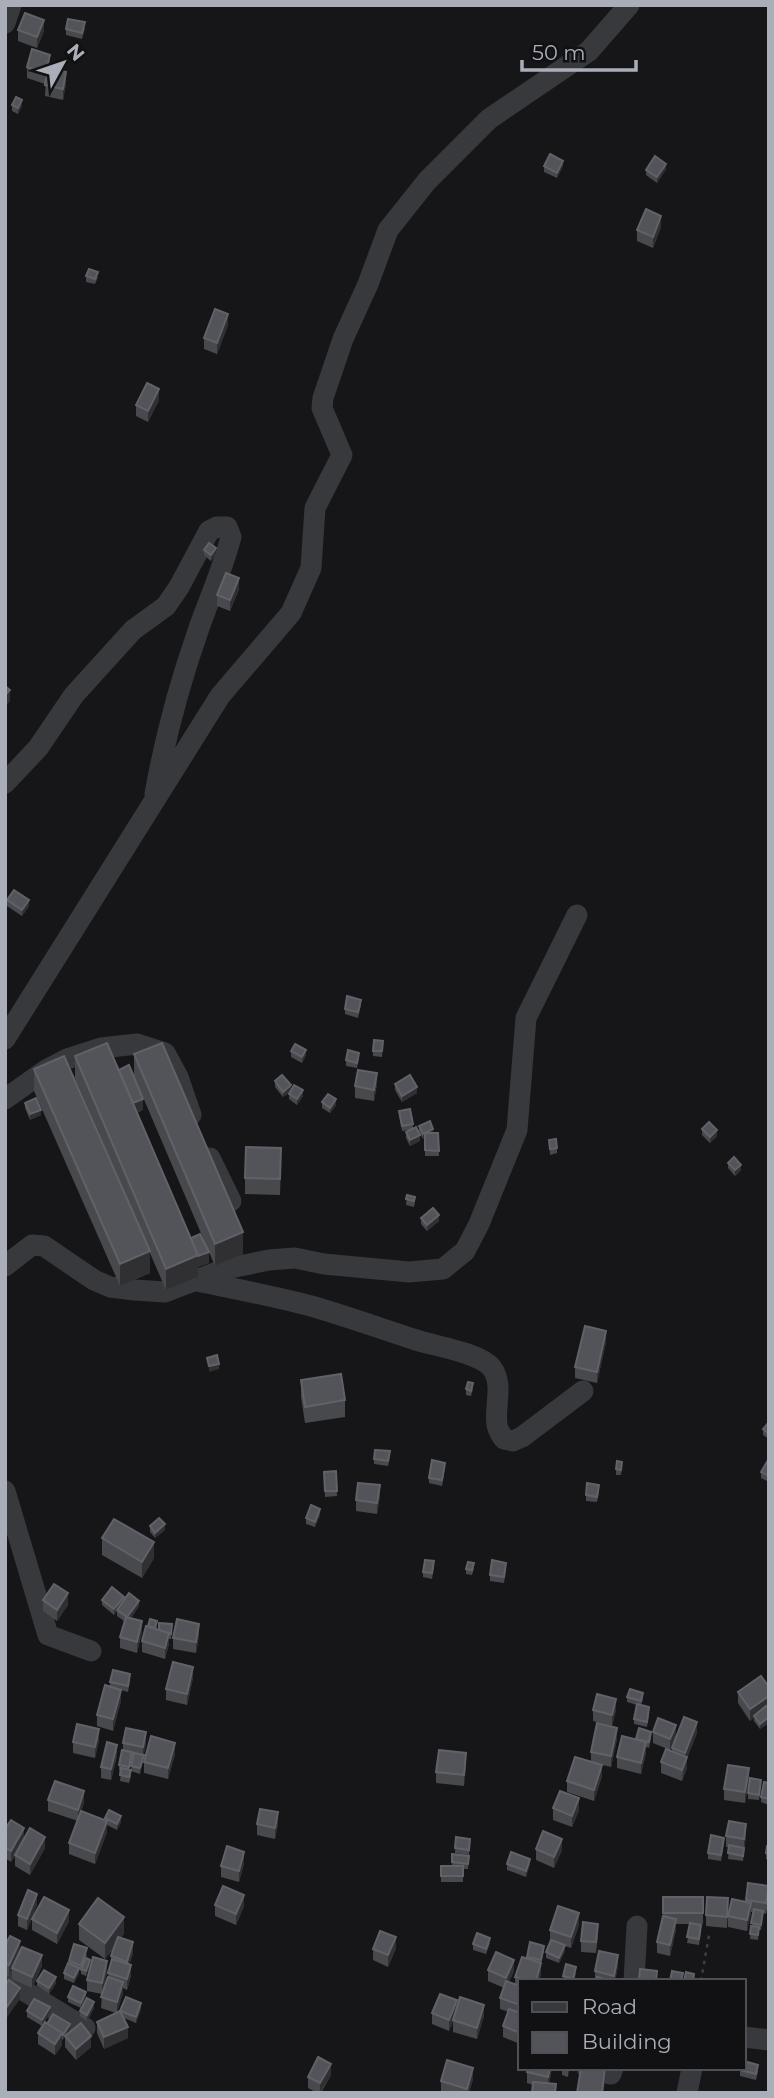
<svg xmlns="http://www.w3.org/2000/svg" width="774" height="2098" font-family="Montserrat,sans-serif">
<rect width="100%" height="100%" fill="#161618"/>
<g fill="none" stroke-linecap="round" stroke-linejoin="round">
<polyline stroke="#3e3f44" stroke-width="2.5" stroke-dasharray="3.5 5" stroke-linecap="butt" points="701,1981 709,1935"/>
<g stroke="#38393d" stroke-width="21">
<polyline points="5,23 11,5"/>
<path d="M5,783L38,748L74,695L133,630L166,606L179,587L209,531L217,527H227L231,537C223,568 210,597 199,628C180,682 165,737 155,794"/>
<polyline points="5,1039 220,696 291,613 311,568 315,508 342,455 322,408 323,398 343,339 368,284 388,230 427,181 489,119 589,51 629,5"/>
<polyline points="5,1099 46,1070 67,1059 101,1048 137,1044 165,1053 178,1077 191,1115"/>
<polyline points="210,1158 231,1201"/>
<polyline points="5,1266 32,1245 44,1246 94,1280 110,1287 135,1290 165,1292 225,1269 269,1260 295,1258 324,1264 409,1272 443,1269 465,1251 479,1224 517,1130 526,1018 577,915"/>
<path d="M197,1281C235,1289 274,1296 311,1306C346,1316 379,1328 413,1339C433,1346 479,1352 492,1368C504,1385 494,1406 497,1425C498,1430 501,1435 504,1439L513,1441L522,1437L583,1391"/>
<polyline points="5,1491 48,1635 91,1651"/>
<polyline points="5,1979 85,2028"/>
<polyline points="634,1981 637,1926"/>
<polyline points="744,2037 769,2040"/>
<polyline points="587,2068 611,2074 613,2068"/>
<polyline points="687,2093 692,2068"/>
</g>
</g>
<g fill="#48494d">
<polygon points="85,28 82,39 66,35 66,29"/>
<polygon points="18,30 44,31 37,48 18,41"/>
<polygon points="50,66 49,69 66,84 63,100 45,96 46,79 45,84 27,78 27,67"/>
<polygon points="12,105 22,106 18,114 12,111"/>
<polygon points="544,166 563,166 557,178 544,172"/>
<polygon points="666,169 657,183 646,175 646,170"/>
<polygon points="661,227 653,248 637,241 637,230"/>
<polygon points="86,276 98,277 95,284 86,282"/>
<polygon points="228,325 217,354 204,349 204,338"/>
<polygon points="159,400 148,422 136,416 136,405"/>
<polygon points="204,550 216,554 211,561 204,555"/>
<polygon points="239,589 230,611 217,606 217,595"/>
<polygon points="7,900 29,906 22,916 7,906"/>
<polygon points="361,1005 358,1018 345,1014 345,1009"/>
<polygon points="383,1041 382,1057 373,1056 373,1051"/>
<polygon points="291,1051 306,1055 302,1063 291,1057"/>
<polygon points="134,1054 243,1254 215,1266 134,1076"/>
<polygon points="75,1056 119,1072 143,1110 137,1113 191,1238 209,1263 198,1267 198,1277 166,1290 150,1253 150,1273 120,1286 34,1091 34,1069 128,1200 75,1078"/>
<polygon points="359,1058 357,1068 346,1066 346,1060"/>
<polygon points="275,1081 303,1096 297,1105 289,1099 289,1094 290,1092 283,1097 275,1087"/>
<polygon points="377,1084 374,1101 355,1098 355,1086"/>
<polygon points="395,1084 417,1093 402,1102 395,1090"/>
<polygon points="322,1102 336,1105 330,1113 322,1108"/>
<polygon points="25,1103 41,1115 30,1120 25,1108"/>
<polygon points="399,1111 413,1124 413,1129 420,1141 410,1146 406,1138 406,1132 410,1130 402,1131"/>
<polygon points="419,1126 433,1133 438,1133 439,1156 425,1156 425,1138 423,1139 419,1131"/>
<polygon points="702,1129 717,1136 710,1143 702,1135"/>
<polygon points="549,1140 557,1148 557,1153 550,1155"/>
<polygon points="728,1163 741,1170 735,1176 728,1168"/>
<polygon points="281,1164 280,1195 245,1194 245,1178"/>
<polygon points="407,1195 415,1202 414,1207 406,1205"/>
<polygon points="421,1218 439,1221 427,1231 421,1224"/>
<polygon points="606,1342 597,1383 575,1378 575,1367"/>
<polygon points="301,1380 345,1400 345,1417 305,1423 301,1397"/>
<polygon points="466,1389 473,1389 471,1396 466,1395"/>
<polygon points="769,1423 769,1439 763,1435 763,1429"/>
<polygon points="390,1457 388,1466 374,1464 374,1459"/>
<polygon points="769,1461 769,1482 761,1478 761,1472"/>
<polygon points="622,1467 621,1475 616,1475 616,1469"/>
<polygon points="445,1468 442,1486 429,1483 429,1478"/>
<polygon points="336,1471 337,1496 325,1497 324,1472"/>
<polygon points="599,1491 597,1502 586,1501 586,1495"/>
<polygon points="380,1496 377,1514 356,1511 356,1500"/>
<polygon points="320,1515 315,1527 306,1524 306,1518"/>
<polygon points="150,1526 165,1530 155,1538 150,1532"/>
<polygon points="102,1538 154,1558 142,1578 102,1555"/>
<polygon points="434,1567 432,1579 423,1577 423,1572"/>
<polygon points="474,1568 472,1575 466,1574 466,1569"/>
<polygon points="506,1568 504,1583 490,1581 490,1575"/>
<polygon points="43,1600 68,1605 57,1621 43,1611"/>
<polygon points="102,1600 124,1600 139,1606 131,1618 142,1632 137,1653 120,1648 120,1637 124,1621 117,1616 117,1611 114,1615 102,1605"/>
<polygon points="172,1624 171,1639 169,1639 169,1644 165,1659 142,1652 142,1641 148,1626 157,1626 156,1629 159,1630"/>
<polygon points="199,1635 196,1653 173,1649 173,1638"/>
<polygon points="193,1678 187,1705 166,1700 166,1689"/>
<polygon points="130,1679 128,1692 121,1690 121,1701 113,1731 97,1726 97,1715 110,1687 110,1682"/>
<polygon points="769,1687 769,1707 767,1708 769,1710 769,1723 760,1729 754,1721 754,1718 750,1721 738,1703 738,1692"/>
<polygon points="627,1697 643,1699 641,1705 649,1713 647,1727 634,1724 634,1719 637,1705 627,1702"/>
<polygon points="593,1710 616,1710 612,1726 593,1721"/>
<polygon points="639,1728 651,1737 649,1748 646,1747 646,1753 641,1774 617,1768 617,1757 636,1740"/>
<polygon points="653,1732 676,1736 670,1750 653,1743"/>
<polygon points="697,1733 687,1758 687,1768 682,1781 661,1773 661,1762 672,1752 672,1748"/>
<polygon points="617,1739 611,1767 602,1765 602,1776 594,1801 567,1792 567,1781 591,1762 591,1752"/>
<polygon points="99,1740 95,1758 73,1753 73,1742"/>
<polygon points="123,1743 146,1743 140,1774 131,1771 133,1756 132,1756 129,1770 131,1776 129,1783 120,1781 121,1771 119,1770 119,1765 123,1750"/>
<polygon points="175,1754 168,1779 144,1773 144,1762"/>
<polygon points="117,1756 111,1780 101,1778 101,1767"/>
<polygon points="466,1764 464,1786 436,1783 436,1772"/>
<polygon points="749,1779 745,1803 724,1800 724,1789"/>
<polygon points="769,1783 769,1805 761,1802 761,1797"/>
<polygon points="761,1785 759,1800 748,1799 748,1793"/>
<polygon points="48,1800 84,1802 78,1821 48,1811"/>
<polygon points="553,1808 579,1810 572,1827 553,1820"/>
<polygon points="105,1818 121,1822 117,1830 107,1825 107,1832 95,1864 69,1854 69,1843 105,1820"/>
<polygon points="257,1824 278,1824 275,1839 257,1835"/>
<polygon points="5,1829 45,1848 30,1875 15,1866 15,1856 11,1862 5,1858"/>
<polygon points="746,1835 743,1861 728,1859 729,1847 726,1847 726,1836"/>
<polygon points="724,1843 721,1861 708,1859 708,1853"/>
<polygon points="470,1845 469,1855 455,1853 455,1848"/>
<polygon points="769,1846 769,1860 766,1859 766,1853"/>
<polygon points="536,1849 562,1850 554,1868 536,1860"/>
<polygon points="469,1856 468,1869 463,1869 463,1882 441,1882 441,1866 452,1866 452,1862"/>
<polygon points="244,1863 239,1882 221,1877 221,1866"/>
<polygon points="507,1864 530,1864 526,1877 507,1870"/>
<polygon points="748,1883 769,1897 766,1914 763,1913 761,1930 759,1930 758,1940 750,1939 753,1912 751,1912 747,1931 728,1927 728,1916 746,1902"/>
<polygon points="663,1897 703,1897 703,1924 694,1924 701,1931 699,1945 687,1943 690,1924 676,1924 676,1930 670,1956 657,1953 657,1942 663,1916"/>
<polygon points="37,1905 27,1930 18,1926 18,1915"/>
<polygon points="215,1905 244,1906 236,1925 215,1916"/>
<polygon points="728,1909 727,1928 706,1926 706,1915"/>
<polygon points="32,1919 69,1921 57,1944 32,1930"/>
<polygon points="79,1924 124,1933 121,1938 133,1953 129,1965 131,1976 127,1990 123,1988 123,1993 117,2012 141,2009 136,2023 124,2018 128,2038 104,2049 97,2033 97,2022 116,2013 101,2008 102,1994 87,1991 87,1980 107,1972 103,1992 108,1977 111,1962 111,1956 114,1948 105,1959 79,1940"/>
<polygon points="579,1925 571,1948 565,1946 565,1951 559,1963 546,1958 546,1952 550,1941 550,1930"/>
<polygon points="598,1935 596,1953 581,1952 581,1941"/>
<polygon points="490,1943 486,1954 473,1950 473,1944"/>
<polygon points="5,1946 20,1950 42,1966 32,1988 12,1979 12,1969 9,1976 5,1975"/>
<polygon points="396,1948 388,1967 373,1960 373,1949"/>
<polygon points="544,1951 541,1964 541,1975 539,1981 520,1981 520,2044 503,2037 503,2026 509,2012 500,2009 500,1998 504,1988 488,1981 488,1970 514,1971 509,1982 515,1984 515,1977 527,1959 527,1957"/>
<polygon points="87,1954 86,1958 90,1965 86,1976 81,1974 81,1971 79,1970 79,1973 74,1983 64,1979 64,1973 69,1961"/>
<polygon points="618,1966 615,1981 595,1981 595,1971"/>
<polygon points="576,1973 574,1981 563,1981 563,1976"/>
<polygon points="37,1981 56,1983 49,1994 37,1986"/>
<polygon points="68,1997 86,1998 81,2008 68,2002"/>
<polygon points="94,2008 87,2021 80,2016 80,2011"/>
<polygon points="457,2008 484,2016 477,2039 453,2032 453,2021 449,2031 432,2024 432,2013"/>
<polygon points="27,2011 50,2013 42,2026 27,2017"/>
<polygon points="47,2024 70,2030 66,2036 91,2047 76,2060 65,2047 65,2037 62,2040 62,2045 55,2055 38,2044 38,2033"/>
<polygon points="552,2068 549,2084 556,2093 527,2083 527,2072"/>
<polygon points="562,2068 569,2068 568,2077 562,2075"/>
<polygon points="740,2068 758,2071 756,2080 740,2076"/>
<polygon points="331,2075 321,2093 317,2093 308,2088 308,2077"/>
<polygon points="473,2079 469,2093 441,2092 441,2081"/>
</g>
<g fill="#303033">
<polygon points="44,20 44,31 37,48 37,37"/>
<polygon points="50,55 50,66 45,84 45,73"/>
<polygon points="66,72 66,84 63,100 63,89"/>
<polygon points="22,100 22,106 18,114 18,108"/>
<polygon points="563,161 563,166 557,178 557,173"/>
<polygon points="666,164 666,169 657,183 657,177"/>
<polygon points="661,216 661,227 653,248 653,237"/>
<polygon points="228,314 228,325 217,354 217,343"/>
<polygon points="159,389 159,400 148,422 148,411"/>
<polygon points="216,548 216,554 211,561 211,555"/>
<polygon points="239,578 239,589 230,611 230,600"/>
<polygon points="10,690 10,701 5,707 5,695"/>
<polygon points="29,900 29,906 22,916 22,910"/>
<polygon points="306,1050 306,1055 302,1063 302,1057"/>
<polygon points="377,1073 377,1084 374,1101 374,1090"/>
<polygon points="291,1085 291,1091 283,1097 283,1092"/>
<polygon points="417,1087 417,1093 402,1102 402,1096"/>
<polygon points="303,1090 303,1096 297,1105 297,1099"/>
<polygon points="143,1099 143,1110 133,1114 133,1103"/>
<polygon points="336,1099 336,1105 330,1113 330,1108"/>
<polygon points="41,1110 41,1115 30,1120 30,1114"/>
<polygon points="433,1129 433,1134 423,1139 423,1134"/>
<polygon points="717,1130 717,1136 710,1143 710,1137"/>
<polygon points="420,1135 420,1141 410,1146 410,1140"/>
<polygon points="741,1165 741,1170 735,1176 735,1170"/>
<polygon points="439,1215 439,1221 427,1231 427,1225"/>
<polygon points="243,1232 243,1254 215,1266 215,1244"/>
<polygon points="150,1251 150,1273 120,1286 120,1264"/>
<polygon points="209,1252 209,1263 198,1267 198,1277 166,1290 166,1269"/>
<polygon points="606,1331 606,1342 597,1383 597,1372"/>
<polygon points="219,1364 219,1369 209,1372 209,1366"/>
<polygon points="380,1485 380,1496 377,1514 377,1503"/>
<polygon points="320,1509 320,1515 315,1527 315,1522"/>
<polygon points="165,1524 165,1530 155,1538 155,1533"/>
<polygon points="154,1542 154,1558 142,1578 142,1562"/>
<polygon points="68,1593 68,1605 57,1621 57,1610"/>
<polygon points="124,1597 124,1603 114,1615 114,1609"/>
<polygon points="139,1601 139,1606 127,1623 127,1617"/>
<polygon points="142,1621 142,1632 137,1653 137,1642"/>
<polygon points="199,1624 199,1635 196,1653 196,1642"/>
<polygon points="169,1633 169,1644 165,1659 165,1648"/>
<polygon points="193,1667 193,1678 187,1705 187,1694"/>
<polygon points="121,1690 121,1701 113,1731 113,1719"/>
<polygon points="769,1696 769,1707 755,1717 754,1716 754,1718 750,1721 750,1709"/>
<polygon points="616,1699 616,1710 612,1726 612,1715"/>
<polygon points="769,1717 769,1723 760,1729 760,1724"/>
<polygon points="697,1722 697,1733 687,1758 687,1768 682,1781 685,1753"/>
<polygon points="676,1725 676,1736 670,1750 670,1739"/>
<polygon points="617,1728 617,1739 611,1767 611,1756"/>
<polygon points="99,1729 99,1740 95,1758 95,1747"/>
<polygon points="146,1732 146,1743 140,1774 140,1768 143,1757 143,1747"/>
<polygon points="646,1742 646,1753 641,1774 641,1763"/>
<polygon points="175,1743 175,1754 168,1779 168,1768"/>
<polygon points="117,1745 117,1756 111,1780 111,1769"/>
<polygon points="466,1753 466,1764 464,1786 464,1775"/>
<polygon points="602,1765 602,1776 594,1801 594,1790"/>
<polygon points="749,1768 749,1779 745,1803 745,1792"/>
<polygon points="84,1791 84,1802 78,1821 78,1810"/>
<polygon points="579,1798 579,1810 572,1827 572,1816"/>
<polygon points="278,1812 278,1824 275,1839 275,1828"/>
<polygon points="121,1816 121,1822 117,1830 117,1824"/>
<polygon points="107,1821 107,1832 95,1864 95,1853"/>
<polygon points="746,1824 746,1835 744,1850 744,1839"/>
<polygon points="24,1828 24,1839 11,1862 11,1851"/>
<polygon points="45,1837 45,1848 30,1875 30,1864"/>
<polygon points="562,1839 562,1850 554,1868 554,1857"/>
<polygon points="244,1852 244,1863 239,1882 239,1871"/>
<polygon points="530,1859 530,1864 526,1877 526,1871"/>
<polygon points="37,1894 37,1905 27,1930 27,1919"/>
<polygon points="244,1895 244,1906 236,1925 236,1914"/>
<polygon points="751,1903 751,1914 747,1931 747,1920"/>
<polygon points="69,1910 69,1921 57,1944 57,1933"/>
<polygon points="579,1913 579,1925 571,1948 571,1937"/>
<polygon points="124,1917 124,1933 105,1959 105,1943"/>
<polygon points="676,1919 676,1930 670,1956 670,1945"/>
<polygon points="396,1937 396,1948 388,1967 388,1955"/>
<polygon points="20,1941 20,1952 9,1976 9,1965"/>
<polygon points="133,1942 133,1953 127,1973 127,1962"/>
<polygon points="565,1945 565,1951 559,1963 559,1958"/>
<polygon points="544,1946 541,1964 541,1975 539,1981 536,1981 541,1964"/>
<polygon points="42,1955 42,1966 32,1988 32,1977"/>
<polygon points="618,1955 618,1966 615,1981 614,1981 614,1976"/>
<polygon points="90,1960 90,1965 86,1976 86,1971"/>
<polygon points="514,1960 514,1971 506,1989 506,1978"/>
<polygon points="107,1961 107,1972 102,1994 102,1983"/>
<polygon points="131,1965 131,1976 127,1990 127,1979"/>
<polygon points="79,1968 79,1973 74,1983 74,1978"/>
<polygon points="56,1977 56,1983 49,1994 49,1988"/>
<polygon points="123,1982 123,1993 117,2013 117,2002"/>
<polygon points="20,1988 20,1999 6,2019 6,2008"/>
<polygon points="86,1992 86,1998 81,2008 81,2003"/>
<polygon points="457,2000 457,2011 449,2031 449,2020"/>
<polygon points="94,2002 94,2008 87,2021 87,2015"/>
<polygon points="141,2003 141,2009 136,2023 136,2017"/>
<polygon points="484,2005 484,2016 477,2039 477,2028"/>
<polygon points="50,2007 50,2013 42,2026 42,2020"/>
<polygon points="70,2024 70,2030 63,2040 63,2035"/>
<polygon points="128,2027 128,2038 104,2049 104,2037"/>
<polygon points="62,2033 62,2045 55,2055 55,2044"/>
<polygon points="91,2036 91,2047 76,2060 76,2049"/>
<polygon points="331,2064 331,2075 320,2093 320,2083"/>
<polygon points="473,2068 473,2079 469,2093 467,2093"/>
<polygon points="550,2068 552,2068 548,2088 548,2077"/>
<polygon points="605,2068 606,2075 603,2093 602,2093"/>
</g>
<g fill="#535459" stroke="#606268" stroke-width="2">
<polygon points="25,13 44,20 37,37 18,30"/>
<polygon points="68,19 85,22 82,33 66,29"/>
<polygon points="32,49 50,55 45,73 27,67"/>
<polygon points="48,68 66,72 63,89 45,85"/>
<polygon points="16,97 22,100 18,108 12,105"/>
<polygon points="550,154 563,161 557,173 544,166"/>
<polygon points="655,156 666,164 657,177 646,170"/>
<polygon points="646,209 661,216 653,237 637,230"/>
<polygon points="89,269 98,272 95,279 86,276"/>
<polygon points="215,309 228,314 217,343 204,338"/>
<polygon points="147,383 159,389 148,411 136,405"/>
<polygon points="209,543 216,548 211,555 204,550"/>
<polygon points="226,573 239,578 230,600 217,595"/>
<polygon points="5,686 10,690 5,695"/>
<polygon points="14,890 29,900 22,910 7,900"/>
<polygon points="347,996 361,1000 358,1012 345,1009"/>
<polygon points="374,1040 383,1041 382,1051 373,1051"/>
<polygon points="107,1043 198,1255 166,1269 75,1056"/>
<polygon points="162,1043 243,1232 215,1244 134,1054"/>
<polygon points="295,1044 306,1050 302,1057 291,1051"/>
<polygon points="348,1050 359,1053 357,1063 346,1060"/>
<polygon points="64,1056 150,1251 120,1264 34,1069"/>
<polygon points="129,1065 143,1099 133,1103 119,1070"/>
<polygon points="358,1070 377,1073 374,1090 355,1086"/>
<polygon points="282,1075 291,1085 283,1092 275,1081"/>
<polygon points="410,1075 417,1087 402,1096 395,1084"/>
<polygon points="294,1085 303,1090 297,1099 289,1094"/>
<polygon points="328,1094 336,1099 330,1108 322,1102"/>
<polygon points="36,1098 41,1110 30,1114 25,1103"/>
<polygon points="410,1109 413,1124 402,1126 399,1111"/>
<polygon points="430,1121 433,1129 423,1134 419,1126"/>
<polygon points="709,1122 717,1130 710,1137 702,1129"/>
<polygon points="416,1127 420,1135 410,1140 406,1132"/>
<polygon points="425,1133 438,1133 439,1151 425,1150"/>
<polygon points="556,1139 557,1148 550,1149 549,1140"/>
<polygon points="246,1147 281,1148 280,1179 245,1178"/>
<polygon points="734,1157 741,1165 735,1170 728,1163"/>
<polygon points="407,1195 415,1197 414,1201 406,1199"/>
<polygon points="433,1208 439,1215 427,1225 421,1218"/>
<polygon points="200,1234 209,1252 198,1256 191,1238"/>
<polygon points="585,1326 606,1331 597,1372 575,1367"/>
<polygon points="217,1355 219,1364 209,1366 207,1358"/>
<polygon points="341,1374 345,1400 305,1407 301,1380"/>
<polygon points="468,1382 473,1383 471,1391 466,1389"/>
<polygon points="768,1423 769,1423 769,1434 763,1429"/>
<polygon points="375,1450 390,1451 388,1461 374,1459"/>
<polygon points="432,1460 445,1463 442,1480 429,1478"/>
<polygon points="768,1460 769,1461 769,1476 761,1472"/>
<polygon points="617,1461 622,1462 621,1470 616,1469"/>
<polygon points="336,1471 337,1491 325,1491 324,1472"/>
<polygon points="358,1483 380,1485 377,1503 356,1500"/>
<polygon points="587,1483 599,1485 597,1497 586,1495"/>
<polygon points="311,1505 320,1509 315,1522 306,1518"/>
<polygon points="159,1518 165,1524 155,1533 150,1526"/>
<polygon points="114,1519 154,1542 142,1562 102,1538"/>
<polygon points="425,1560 434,1561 432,1573 423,1572"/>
<polygon points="492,1560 506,1563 504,1577 490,1575"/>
<polygon points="468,1562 474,1563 472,1570 466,1569"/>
<polygon points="54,1584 68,1593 57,1610 43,1600"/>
<polygon points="112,1587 124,1597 114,1609 102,1600"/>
<polygon points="129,1593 139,1601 127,1617 117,1610"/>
<polygon points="126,1617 142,1621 137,1642 120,1637"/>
<polygon points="150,1619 157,1621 155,1628 148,1626"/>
<polygon points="177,1619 199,1624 196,1642 173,1638"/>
<polygon points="159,1623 172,1624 171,1634 159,1630"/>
<polygon points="146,1626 169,1633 165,1648 142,1641"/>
<polygon points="173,1662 193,1667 187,1694 166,1689"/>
<polygon points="113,1670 130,1674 128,1686 110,1682"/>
<polygon points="761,1676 769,1687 769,1696 750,1709 738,1692"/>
<polygon points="105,1685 121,1690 113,1719 97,1715"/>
<polygon points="630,1689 643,1693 641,1701 627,1697"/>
<polygon points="597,1694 616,1699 612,1715 593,1710"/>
<polygon points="637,1704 649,1707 647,1722 634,1719"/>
<polygon points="766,1706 769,1710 769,1717 760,1724 754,1716"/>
<polygon points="684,1717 697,1722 685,1753 672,1748"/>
<polygon points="658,1718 676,1725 670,1739 653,1732"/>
<polygon points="597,1723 617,1728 611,1756 591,1752"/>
<polygon points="77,1724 99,1729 95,1747 73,1742"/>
<polygon points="126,1728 146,1732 143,1747 123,1743"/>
<polygon points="639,1728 651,1732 649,1742 636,1739"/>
<polygon points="151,1736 175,1743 168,1768 144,1762"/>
<polygon points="622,1736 646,1742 641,1763 617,1757"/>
<polygon points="107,1742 117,1745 111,1769 101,1767"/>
<polygon points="666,1749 687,1757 682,1770 661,1762"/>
<polygon points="122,1750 132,1752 129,1767 119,1765"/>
<polygon points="439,1750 466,1753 464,1775 436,1772"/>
<polygon points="134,1753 144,1755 140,1768 131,1766"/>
<polygon points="575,1757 602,1765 594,1790 567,1781"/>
<polygon points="728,1765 749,1768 745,1792 724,1789"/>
<polygon points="121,1768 131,1770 129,1777 120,1775"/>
<polygon points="750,1778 761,1780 759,1795 748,1793"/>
<polygon points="55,1781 84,1791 78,1810 48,1800"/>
<polygon points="764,1782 769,1783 769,1799 761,1797"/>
<polygon points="560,1791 579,1798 572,1816 553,1808"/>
<polygon points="260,1809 278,1812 275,1828 257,1824"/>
<polygon points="109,1810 121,1816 117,1824 105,1818"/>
<polygon points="81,1811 107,1821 95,1853 69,1843"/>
<polygon points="11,1820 24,1828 11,1851 5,1847 5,1829"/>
<polygon points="729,1821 746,1824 744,1839 726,1836"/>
<polygon points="30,1828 45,1837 30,1864 15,1855"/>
<polygon points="543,1831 562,1839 554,1857 536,1849"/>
<polygon points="711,1835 724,1838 721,1855 708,1853"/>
<polygon points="456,1837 470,1839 469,1850 455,1848"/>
<polygon points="729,1845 744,1848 743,1856 728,1853"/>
<polygon points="227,1846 244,1852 239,1871 221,1866"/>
<polygon points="767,1846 769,1846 769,1854 766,1853"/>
<polygon points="511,1852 530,1859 526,1871 507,1864"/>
<polygon points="452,1854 469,1856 468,1864 452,1862"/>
<rect x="441" y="1866" width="22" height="10"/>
<polygon points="748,1883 769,1886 766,1903 746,1900"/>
<polygon points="223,1886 244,1895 236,1914 215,1905"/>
<polygon points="28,1890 37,1894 27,1919 18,1915"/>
<polygon points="44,1897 69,1910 57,1933 32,1919"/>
<rect x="663" y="1897" width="40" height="16"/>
<polygon points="707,1897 728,1898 727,1917 706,1915"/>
<polygon points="98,1898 124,1917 105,1943 79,1924"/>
<polygon points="732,1899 751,1903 747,1920 728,1916"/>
<polygon points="558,1906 579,1913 571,1937 550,1930"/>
<polygon points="754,1909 763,1911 761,1925 751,1923"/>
<polygon points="663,1916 676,1919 670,1945 657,1942"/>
<polygon points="583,1922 598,1924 596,1942 581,1941"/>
<polygon points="690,1923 701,1925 699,1939 687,1937"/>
<polygon points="751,1926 759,1927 758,1935 750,1934"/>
<polygon points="380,1931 396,1937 388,1955 373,1949"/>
<polygon points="477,1933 490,1938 486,1949 473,1944"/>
<polygon points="10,1936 20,1941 9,1965 5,1964 5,1946"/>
<polygon points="118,1937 133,1942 127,1962 111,1956"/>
<polygon points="551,1940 565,1945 559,1958 546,1952"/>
<polygon points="530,1942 544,1946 541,1960 527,1957"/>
<polygon points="74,1944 87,1948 81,1966 69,1961"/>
<polygon points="22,1947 42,1955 32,1977 12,1968"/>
<polygon points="599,1951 618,1955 614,1976 595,1971"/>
<polygon points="496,1952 514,1960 506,1978 488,1970"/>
<polygon points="93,1957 107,1961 102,1983 87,1980"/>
<polygon points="522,1957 541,1963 536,1981 528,1981 515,1977"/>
<polygon points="86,1958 90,1960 86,1971 81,1969"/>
<polygon points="112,1959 131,1965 127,1979 108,1973"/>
<polygon points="68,1963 79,1968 74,1978 64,1973"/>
<polygon points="566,1964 576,1967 573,1979 563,1976"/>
<polygon points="640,1969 657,1971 656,1981 639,1981"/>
<polygon points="44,1970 56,1977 49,1988 37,1981"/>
<polygon points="672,1971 683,1973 681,1981 670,1981"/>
<polygon points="686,1972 694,1974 693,1981 684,1981"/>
<polygon points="108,1977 123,1982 117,2002 101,1997"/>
<polygon points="597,1977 610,1981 596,1981"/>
<polygon points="9,1980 20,1988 6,2008 5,1986"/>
<polygon points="506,1981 520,1986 520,2005 500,1998"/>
<polygon points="73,1986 86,1992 81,2003 68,1997"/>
<polygon points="440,1994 457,2000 449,2020 432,2013"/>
<polygon points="126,1997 141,2003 136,2017 120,2011"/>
<polygon points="460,1997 484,2005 477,2028 453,2020"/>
<polygon points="87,1998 94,2002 87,2015 80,2011"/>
<polygon points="34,1999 50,2007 42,2020 27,2011"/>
<polygon points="509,2009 520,2013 520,2033 503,2026"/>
<polygon points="120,2011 128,2027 104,2037 97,2022"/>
<polygon points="53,2014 70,2024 63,2035 47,2024"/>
<polygon points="45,2022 62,2033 55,2044 38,2033"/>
<polygon points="81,2023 91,2036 76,2049 65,2036"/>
<polygon points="318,2057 331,2064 320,2083 308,2077"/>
<polygon points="447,2060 473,2068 467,2089 441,2081"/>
<polygon points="744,2061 758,2065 756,2074 740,2070 740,2068 744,2068"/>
<polygon points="528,2068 550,2068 548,2077 527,2072"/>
<polygon points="581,2068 605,2068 602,2093 577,2093"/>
<polygon points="533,2082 556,2084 555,2093 532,2093"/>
</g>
<rect width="774" height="2098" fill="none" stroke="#a9aeb8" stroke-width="14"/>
<rect x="518" y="1979" width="228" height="91" fill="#111113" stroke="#4e5055" stroke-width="2"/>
<rect x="532" y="2002" width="35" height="10" fill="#38393d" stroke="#4e5055" stroke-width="2"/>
<text x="582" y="2014" font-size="21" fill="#a9aeb8">Road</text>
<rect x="532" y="2032" width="35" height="21" fill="#535459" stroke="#4e5055" stroke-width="2"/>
<text x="582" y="2049" font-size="21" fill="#a9aeb8">Building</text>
<g transform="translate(63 63) rotate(50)" stroke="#111113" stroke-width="5" paint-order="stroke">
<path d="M0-5L12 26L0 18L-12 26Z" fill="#a9aeb8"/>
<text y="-10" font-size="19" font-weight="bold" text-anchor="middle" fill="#a9aeb8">N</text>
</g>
<path d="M522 60v10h114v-10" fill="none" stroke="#a9aeb8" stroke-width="3.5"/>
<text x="532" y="60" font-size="21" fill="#a9aeb8" stroke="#111113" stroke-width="5" paint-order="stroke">50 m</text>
</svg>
